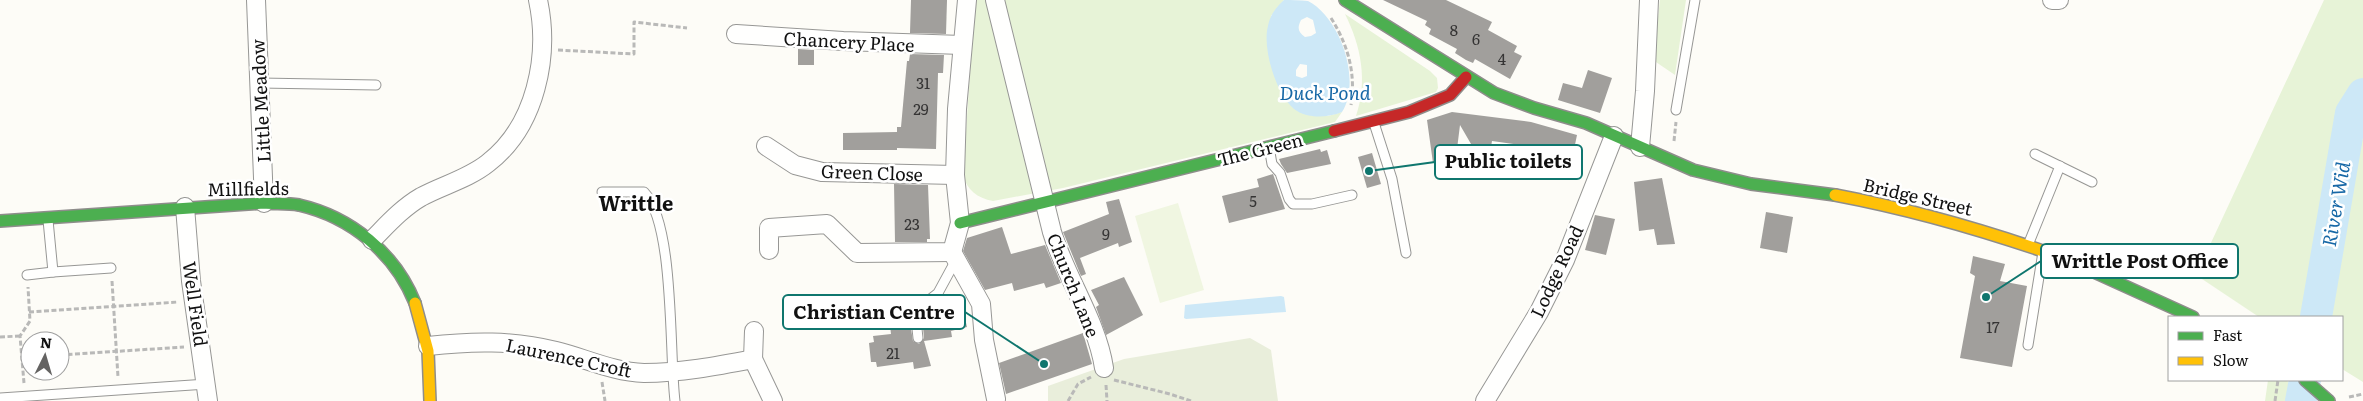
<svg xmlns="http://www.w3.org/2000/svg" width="2363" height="401" font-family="Literata,serif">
<rect width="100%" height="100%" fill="#fdfcf7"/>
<g fill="#e7f3d7">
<path d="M975,0H1284L1271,16L1312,116H1328L1342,112L1335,122L1063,188L993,201C977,198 967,190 963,175Z"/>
<polygon points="1660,0 1686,0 1675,75 1653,60"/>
<polygon points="2324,0 2363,0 2363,382 2342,369 2342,317 2259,317 2196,275"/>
<path d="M1345,14L1430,71L1437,78L1438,88L1436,92L1356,116C1368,81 1361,46 1345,14Z"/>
<polygon points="2268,380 2286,380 2297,389 2294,401 2265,401"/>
</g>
<polygon fill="#e9eedb" points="1250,338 1271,350 1278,401 1048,401 1048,386 1124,359"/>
<polygon fill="#f0f6e1" points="1178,203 1204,290 1160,303 1135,216"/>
<g fill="#cde8f7" fill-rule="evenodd">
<path d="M1284,0C1291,0 1301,0 1308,1C1340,17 1362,81 1342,112C1327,118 1307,119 1294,109C1276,94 1262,48 1268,26C1270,15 1276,7 1284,0ZM1307,17L1313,20L1316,33L1311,36L1305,37C1298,32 1297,28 1301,20ZM1300,64L1307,65V76L1302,78L1296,76V70Z"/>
<polygon points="1281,296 1284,297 1286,312 1186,319 1184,318 1185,305"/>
</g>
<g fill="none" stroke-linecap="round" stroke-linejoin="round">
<g stroke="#cde8f7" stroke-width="32">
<polyline points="2316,317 2351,113 2363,94"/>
<polyline points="2301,401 2305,380"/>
</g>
</g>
<g fill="#a19f9c">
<polygon points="911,0 947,0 946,34 910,33"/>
<polygon points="1383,0 1446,0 1492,22 1488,30 1517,46 1514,52 1522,56 1510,79 1475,59 1473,63 1466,60 1455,53 1457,49 1429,34 1431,29 1425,25 1427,21"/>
<polygon points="798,49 814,50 814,65 798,65"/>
<polygon points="910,54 944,55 943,73 938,73 936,149 897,148 897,150 843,150 843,133 897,132 897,127 901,127 907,61 909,61"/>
<polygon points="1588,70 1612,78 1600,113 1558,100 1563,83 1582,88"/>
<polygon points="1452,112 1531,122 1577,135 1571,164 1532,155 1534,147 1492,141 1490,153 1485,157 1478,156 1460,125 1455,165 1433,163 1427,120"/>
<polygon points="1320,149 1321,152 1327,150 1331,164 1287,173 1281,164 1279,159"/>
<polygon points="1372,153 1381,184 1367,188 1358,157"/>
<polygon points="1273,174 1285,209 1229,223 1222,196 1259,187 1257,179"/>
<polygon points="1662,178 1675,244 1657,245 1654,229 1639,231 1634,182"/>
<polygon points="894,184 928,185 930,239 927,239 927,242 895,242"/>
<polygon points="1119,199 1132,242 1119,247 1118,243 1080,258 1086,274 1081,276 1063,232 1109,214 1106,202"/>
<polygon points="1766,212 1793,217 1787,253 1760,248"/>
<polygon points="1595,215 1615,219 1606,255 1585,250"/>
<polygon points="1002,227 1011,254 1045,245 1061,283 1046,288 1044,283 1014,291 1012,283 985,290 963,251 967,238"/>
<polygon points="1973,256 2005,264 2000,281 2027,286 2012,367 1960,358 1975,276 1970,273"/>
<polygon points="1124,277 1143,315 1106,335 1096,307 1099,305 1091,290"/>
<polygon points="962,306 967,327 951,331 952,337 924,341 931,366 914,369 913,362 877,367 876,362 871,362 869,343 874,342 873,336 891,334 890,325 910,323 913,341 919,344 924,338 922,316"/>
<polygon points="1083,333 1092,364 1006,394 999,363"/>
</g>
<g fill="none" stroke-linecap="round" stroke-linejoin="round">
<defs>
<g id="lane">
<polyline points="260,83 376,85"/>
<polyline points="1676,110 1695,0"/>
<polyline points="1374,123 1392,179 1406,253"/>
<polyline points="1269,147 1272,164 1280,173 1289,199 1293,204 1312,204 1352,195"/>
<polyline points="2035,154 2092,182"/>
<path d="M602,192H644C675,224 669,353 675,401"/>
<polyline points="48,220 53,272 111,268"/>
<polyline points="2028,245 2060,166"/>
<polyline points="27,275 53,272"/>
<polyline points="918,338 915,311 938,293 957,258"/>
<polyline points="2028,345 2043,252"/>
<polyline points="0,398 207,384"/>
</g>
<g id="street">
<polyline points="256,0 264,203"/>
<path d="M995,0L1052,232C1066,278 1097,321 1104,368"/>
<polyline points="2052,0 2059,0"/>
<polyline points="736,34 843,41 962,45"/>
<polyline points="766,146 795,165 822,172 955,175"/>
<polyline points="1640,147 1645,91 1649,0"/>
<polyline points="185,207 191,281 208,401"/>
<path d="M372,240C387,225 402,208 421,197C443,185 468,179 488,163C536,126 550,56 538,0"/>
<polyline points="769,250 769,228 827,224 857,253 952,252 960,223 955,175 957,109 967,0"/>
<polyline points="952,252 981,304 984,340 996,399"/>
<path d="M428,346C472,341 512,340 556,351C585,358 613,372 644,373C680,373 717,366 753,359L773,401"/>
<polyline points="753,359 754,331"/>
<polyline points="1485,401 1539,312 1565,260 1614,136"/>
</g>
<g id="fast">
<polyline points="1345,0 1494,93 1534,108 1586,123 1693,170 1751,184 1835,195"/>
<path d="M0,221L264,203C275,204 287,203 299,205C351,217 395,253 415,303"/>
<polyline points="960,223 1334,131"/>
<polyline points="2063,258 2193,317"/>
<polyline points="2305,380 2329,401"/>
</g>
<g id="slow">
<path d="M1835,195C1915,210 1987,231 2063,258"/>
<polyline points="415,303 428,351 430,401"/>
</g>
<polyline id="jam" points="1334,131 1409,112 1450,95 1466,77"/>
</defs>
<use href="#lane" stroke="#979795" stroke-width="11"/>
<use href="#street" stroke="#979795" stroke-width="20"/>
<use href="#fast" stroke="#8e8d8b" stroke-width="14"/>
<use href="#slow" stroke="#8e8d8b" stroke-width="14"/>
<use href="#jam" stroke="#8e8d8b" stroke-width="14"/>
<g stroke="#b9b9b8" stroke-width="3" stroke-dasharray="5 2.5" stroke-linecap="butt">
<path d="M1331,18C1348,45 1356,73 1351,105"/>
<polyline points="558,50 634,54 634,22 687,28"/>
<polyline points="1674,141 1676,122"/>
<polyline points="112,281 118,377"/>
<polyline points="29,312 178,302"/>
<polyline points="0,337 20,336"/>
<polyline points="60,355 184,347"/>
<polyline points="22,358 30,357"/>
<polyline points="1114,380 1170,394 1191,401"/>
<polyline points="602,382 605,401"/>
<polyline points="24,383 20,336 30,321 28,287"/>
<polyline points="1106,385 1107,401"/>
<polyline points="2349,397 2363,394"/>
<polyline points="1068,401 1078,384 1091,377"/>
<polyline points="2275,401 2278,380"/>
</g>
<use href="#lane" stroke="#fffffe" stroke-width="9"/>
<use href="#street" stroke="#fffffe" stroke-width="18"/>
<use href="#fast" stroke="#4caf50" stroke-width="11"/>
<use href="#slow" stroke="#ffc107" stroke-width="11"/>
<use href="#jam" stroke="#c62828" stroke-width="11"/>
</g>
<g text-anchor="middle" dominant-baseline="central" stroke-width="5" stroke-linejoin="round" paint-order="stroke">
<g font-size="15" fill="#353434">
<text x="1454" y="29">8</text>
<text x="1476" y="38">6</text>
<text x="1502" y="58">4</text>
<text x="923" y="82">31</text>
<text x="921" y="108">29</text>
<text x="1253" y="200">5</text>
<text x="912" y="223">23</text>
<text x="1106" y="233">9</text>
<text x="1993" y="326">17</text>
<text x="893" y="352">21</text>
</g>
<g font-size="18" fill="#111" stroke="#fff">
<text transform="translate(849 41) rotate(3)">Chancery Place</text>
<text transform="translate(260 101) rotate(-93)">Little Meadow</text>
<text transform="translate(1260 149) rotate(-14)">The Green</text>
<text transform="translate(872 172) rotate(2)">Green Close</text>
<text transform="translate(248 188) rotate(-1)">Millfields</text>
<text transform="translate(1918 196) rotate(13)">Bridge Street</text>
<text transform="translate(1556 271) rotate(-65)">Lodge Road</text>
<text transform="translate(1074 285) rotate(68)">Church Lane</text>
<text transform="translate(196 304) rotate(82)">Well Field</text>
<text transform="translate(569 357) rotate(12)">Laurence Croft</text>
</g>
<g font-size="19" font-style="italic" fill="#1768a6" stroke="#fff">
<text x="1325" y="92">Duck Pond</text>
<text transform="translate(2335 204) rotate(-80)">River Wid</text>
</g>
<g font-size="20" font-weight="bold" fill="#111" stroke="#fff">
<text x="636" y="202">Writtle</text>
</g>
</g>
<path fill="none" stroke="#0f766e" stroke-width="2" d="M1369 171L1435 162M1986 297L2041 261M1044 364L965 312"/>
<g fill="#0f766e" stroke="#fff" stroke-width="2">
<circle cx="1369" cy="171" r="5"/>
<circle cx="1986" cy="297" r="5"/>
<circle cx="1044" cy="364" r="5"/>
</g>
<g fill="#fff" stroke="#0f766e" stroke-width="2">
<rect x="1435" y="145" width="147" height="34" rx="5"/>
<rect x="2041" y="244" width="197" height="34" rx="5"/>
<rect x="783" y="295" width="182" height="34" rx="5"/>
</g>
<g font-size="19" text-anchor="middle" font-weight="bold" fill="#111">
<text x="1508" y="168">Public toilets</text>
<text x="2140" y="268">Writtle Post Office</text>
<text x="874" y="319">Christian Centre</text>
</g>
<rect x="2168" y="316" width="175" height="65" fill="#ffffff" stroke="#a0a0a0"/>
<rect x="2178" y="332" width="25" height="8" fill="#4caf50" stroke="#a0a0a0"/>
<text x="2213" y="341" font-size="15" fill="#111111">Fast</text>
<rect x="2178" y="357" width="25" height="8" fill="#ffc107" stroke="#a0a0a0"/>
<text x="2213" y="366" font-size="15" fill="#111111">Slow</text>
<g transform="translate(45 356) rotate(5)"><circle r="24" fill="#ffffff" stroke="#a0a0a0"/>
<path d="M0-4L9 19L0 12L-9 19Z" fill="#646362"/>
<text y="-8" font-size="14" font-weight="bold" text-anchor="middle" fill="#111111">N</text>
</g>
</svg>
